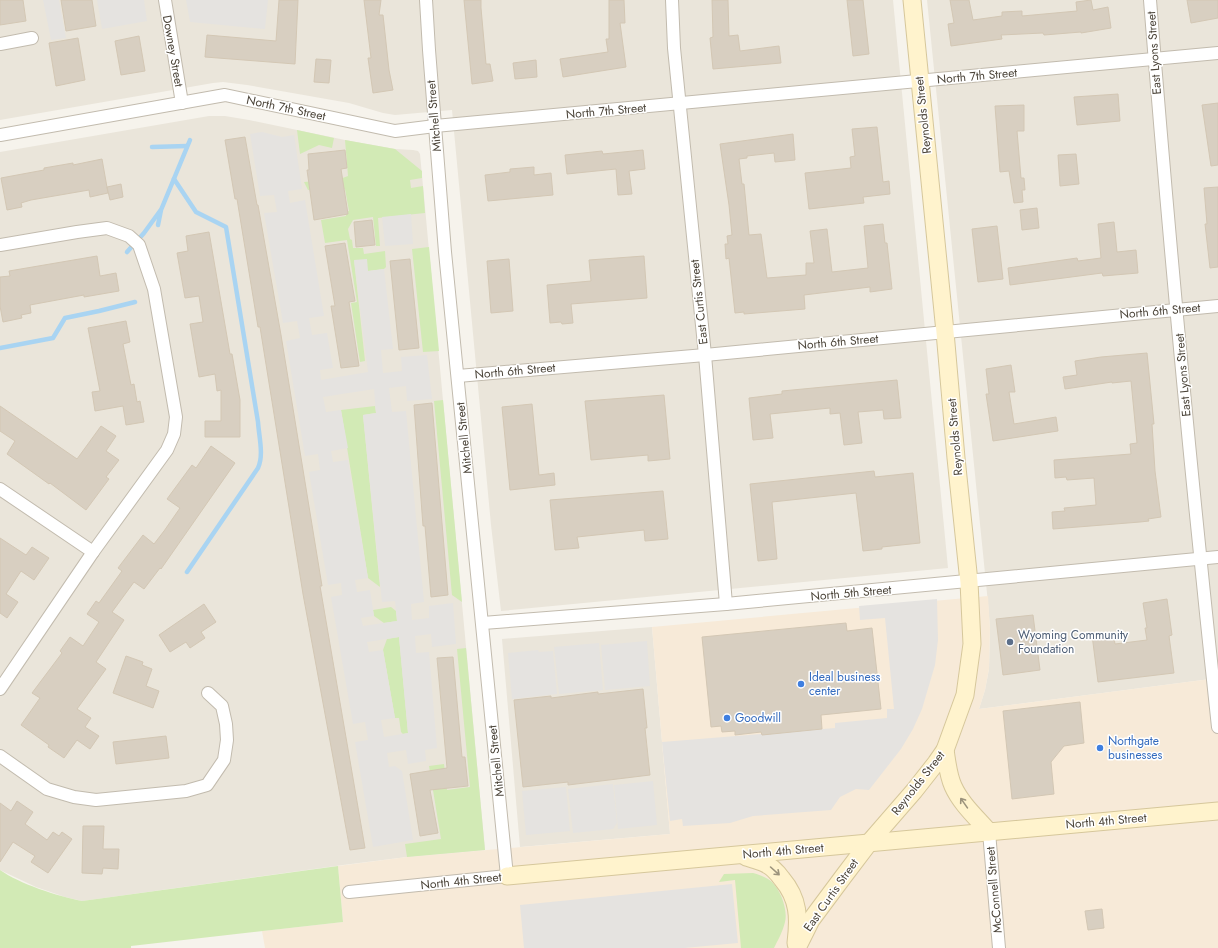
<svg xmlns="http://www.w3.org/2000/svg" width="1218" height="948" font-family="Jost,sans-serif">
<rect width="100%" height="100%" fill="#f6f3ec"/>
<g fill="#eae5da">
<polygon points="0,0 893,0 948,568 501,611 491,525 452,110 395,115 383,113 349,103 247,85 223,82 213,83 0,120"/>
<polygon points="927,0 1218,0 1218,678 979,709 985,690 989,669 990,629 988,603"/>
<polygon points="209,116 225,116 249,120 345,140 395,149 413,150 418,151 420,154 485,850 407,857 343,865 82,901 65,897 36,887 0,870 0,152"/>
<polygon points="652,627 670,834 520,847 502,639"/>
</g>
<polygon fill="#f7ead8" points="988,596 990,629 989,669 985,690 979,709 1218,678 1218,948 265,948 262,931 343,922 338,866 407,857 670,834 652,627"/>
<g fill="#d2eab5">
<polygon points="297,130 334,138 332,148 319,145 300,154"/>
<polygon points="345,140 395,149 422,171 422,178 410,180 411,188 423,186 425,213 378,218 380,246 376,246 373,217 353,220 348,229 350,239 352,240 353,248 363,248 364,254 385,251 386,267 384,269 368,271 354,260 365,361 360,362 351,303 357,302 347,240 325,243 321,220 346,216 346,214 332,214 349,211 345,189 327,192 326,187 308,190 304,182 340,179 348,176"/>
<polygon points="429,247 439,351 423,352 412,249"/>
<polygon points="443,400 462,602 452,595 434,401"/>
<polygon points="375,406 376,413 363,415 380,587 368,578 341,410"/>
<polygon points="391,607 396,611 397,621 384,623 374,616 373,610"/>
<polygon points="399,637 408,733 403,734 401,732 399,718 395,718 383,650 387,639"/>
<polygon points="466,648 485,850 407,857 405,844 441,839 429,766 444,764 447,790 470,787 457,649"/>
<path d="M338,866L343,922L131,946V948H0V870C20,884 57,896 82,901Z"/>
<path d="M753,873C760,875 766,877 772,882C781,891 788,910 785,922C783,931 778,940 774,948H741L735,880L719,882L724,874Z"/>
</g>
<g fill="#e5e3e0" fill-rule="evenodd">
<polygon points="43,0 59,0 66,38 51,40"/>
<polygon points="97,0 144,0 147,21 102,29"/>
<polygon points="186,0 268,0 265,29 190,22"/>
<path d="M262,132L282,137L294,135L302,189L288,191L290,203L305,200L324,316L309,318L312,335L327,333L333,368L320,370L321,380L368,372L354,260L367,259L368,271L384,269L393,349L381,350L383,373L402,371L401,357L427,355L432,399L407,401L406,386L389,388L392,412L406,411L424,602L411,604L412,620L429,618V606L453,603L456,644L432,647L431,634L415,636L416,653L429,652L437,748L425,750L426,761L408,764L406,750L387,753L389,767L395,766L402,771L413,840L373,847L355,742L368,740L365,722L353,724L331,597L342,595L341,583L328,585L309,472L320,470L318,454L305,456L286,341L300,338L297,321L283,323L264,213L277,212L274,195L260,196L250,134ZM374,389L376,413L363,415L382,602L395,601L397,621L363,626L361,618L374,616L370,590L357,592L355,580L368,578L348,460L333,462L331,451L348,448L341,410L326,412L323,397ZM399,637L408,733L384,737L381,720L395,718L383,650L369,652L367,642Z"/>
<polygon points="411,214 413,244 385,246 382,217"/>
<polygon points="937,599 938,640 935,665 922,709 913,729 901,749 869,790 856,789 840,797 831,810 753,816 730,823 683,826 682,819 670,821 662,742 835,728 835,723 887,718 887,709 894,709 885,618 860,620 859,606"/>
<polygon points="647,641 650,686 605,690 601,645"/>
<polygon points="599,643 603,690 559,694 554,647"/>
<polygon points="538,650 539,652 553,651 557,694 512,699 508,653"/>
<polygon points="653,781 657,825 618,829 614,785"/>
<polygon points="613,784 617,823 613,829 573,833 568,789"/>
<polygon points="566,787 570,831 526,835 522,791"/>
<polygon points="732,884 738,943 684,948 524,948 520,905"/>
</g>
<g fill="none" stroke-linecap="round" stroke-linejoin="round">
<g stroke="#a9d4f2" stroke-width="4.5">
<polyline points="152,147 187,146"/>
<path d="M174,179L196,212L226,227L258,422C259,437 264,455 258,468L187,572"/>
<polyline points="158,225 161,210 190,140"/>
<polyline points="127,252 144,233 160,211"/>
<polyline points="0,348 53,338 65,318 99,311 135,302"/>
</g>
</g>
<g fill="#d8cfc1" stroke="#d3c7b4">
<polygon points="0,0 23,0 26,21 0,25"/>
<polygon points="61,0 92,0 96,26 66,31"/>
<polygon points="279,0 298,0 295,64 205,57 207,35 276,41"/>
<polygon points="364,0 381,0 379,15 383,15 389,70 393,90 373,93 368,58 371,58"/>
<polygon points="464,0 481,0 481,8 486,64 490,64 493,81 472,84"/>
<polygon points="609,0 624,0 625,23 620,23 626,67 563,77 560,59 608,52 606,39 609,39"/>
<polygon points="712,0 728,0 729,36 738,35 740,51 779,46 781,63 713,69 710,38 713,37"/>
<polygon points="847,0 863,0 869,54 853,56"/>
<polygon points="950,0 969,0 973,20 1002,16 1002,12 1022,11 1022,16 1077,11 1076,2 1091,0 1093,10 1108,7 1111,28 1081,33 1081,32 1044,35 1043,33 1001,35 1002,39 951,46 948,24 954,23"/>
<polygon points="1187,0 1218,0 1218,18 1191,23"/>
<polygon points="139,36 145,71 121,75 115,41"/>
<polygon points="78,38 85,80 56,86 49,43"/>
<polygon points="316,59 331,60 329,83 314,82"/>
<polygon points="536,60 537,77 515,79 513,63"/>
<polygon points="1118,94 1120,121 1077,125 1074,97"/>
<polygon points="1218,103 1218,165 1211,166 1202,105"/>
<polygon points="1024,105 1024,131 1017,131 1021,178 1024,178 1025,190 1022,190 1023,202 1014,203 1009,171 1000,172 995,106"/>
<polygon points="877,127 883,182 889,181 890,194 863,197 864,203 809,209 805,173 851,168 850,157 855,156 852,129"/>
<polygon points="793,134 795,160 775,162 774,153 747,156 747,158 739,159 742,184 744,184 749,235 761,234 767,278 806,275 806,263 814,263 810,231 827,229 832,272 868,268 864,226 883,224 885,243 887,243 892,289 870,292 870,287 804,295 805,309 744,314 744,312 735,313 729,258 726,259 725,244 728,244 727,236 732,235 729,205 720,144"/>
<polygon points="245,137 257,205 258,205 281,335 322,586 320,586 365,848 350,850 303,594 260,327 258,327 237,199 235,199 225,140"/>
<polygon points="345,150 347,168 341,169 348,214 314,220 307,170 309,170 308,154"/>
<polygon points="643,150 645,169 629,171 632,194 618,195 616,169 567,174 565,155 602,151 603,154"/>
<polygon points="1076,154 1079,184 1060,186 1058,155"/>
<polygon points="102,159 108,193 90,197 89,190 31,200 21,203 22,207 7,210 1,178 44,170 44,168 73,163 73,165"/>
<polygon points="534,167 534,175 551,173 553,195 488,201 485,175 510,172 510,169"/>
<polygon points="121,184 123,197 110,200 107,187"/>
<polygon points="1218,187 1218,267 1210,268 1205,224 1207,224 1204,188"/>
<polygon points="1037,208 1039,228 1022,230 1020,210"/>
<polygon points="372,220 375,245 356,247 354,222"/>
<polygon points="1114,222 1117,252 1136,250 1138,273 1103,276 1102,273 1010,285 1008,268 1077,258 1078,261 1101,258 1098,224"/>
<polygon points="997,226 1003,279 978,282 972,229"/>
<polygon points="209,232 230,354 232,354 240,400 240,437 205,437 205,421 221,421 221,390 217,391 215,374 199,377 190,324 203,322 199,296 185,298 177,253 188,251 186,236"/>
<polygon points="345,243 355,301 349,302 359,366 341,368 331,306 335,306 325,246"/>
<polygon points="97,256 100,276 116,273 119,291 84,297 84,295 30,305 31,313 21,315 22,318 3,322 0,306 0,277 10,276 9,271"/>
<polygon points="644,256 647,298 571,304 573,323 562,324 561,322 550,323 547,285 591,281 589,260"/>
<polygon points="410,259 419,348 399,350 390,261"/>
<polygon points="509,259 513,311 491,313 487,261"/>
<polygon points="126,321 130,342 123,344 131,385 134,384 137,402 140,401 144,422 126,425 123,406 95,411 92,392 100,391 88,328"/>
<polygon points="1147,353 1154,424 1152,424 1155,471 1161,517 1148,519 1149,521 1140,522 1053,529 1052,512 1065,511 1064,508 1096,505 1094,478 1067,480 1066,477 1055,478 1054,460 1131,454 1130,444 1137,443 1131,381 1112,383 1112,382 1065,389 1063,377 1077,375 1075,361 1101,357"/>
<polygon points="1011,365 1015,392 1009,392 1014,424 1056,417 1058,431 993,441 986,394 989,394 986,369"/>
<polygon points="897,380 901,418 884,419 883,410 858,412 862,443 844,445 840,413 830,414 830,408 770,414 773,438 753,440 749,398 782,394 782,391"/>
<polygon points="664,395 670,459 648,461 648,455 591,460 585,401"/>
<polygon points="432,403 448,595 431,597 425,526 423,526 414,405"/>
<polygon points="532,404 539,475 554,473 555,485 510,490 502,407"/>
<polygon points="0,406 77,459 101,426 116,436 106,451 119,460 106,477 109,479 86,510 50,483 49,484 7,454 15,441 0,431"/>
<polygon points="211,446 235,463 161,569 160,568 144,589 134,582 112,612 124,620 96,662 106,669 77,709 91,718 85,727 99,736 90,749 77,740 64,758 48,747 49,745 21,725 40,698 32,693 62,653 60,651 70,637 83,646 99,622 87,614 96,601 99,603 122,571 118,568 143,535 154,544 164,531 180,508 167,499 192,465 196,468"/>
<polygon points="874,471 875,477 913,473 920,543 882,547 882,549 863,551 856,493 772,502 777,559 758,561 750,484"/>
<polygon points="663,491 668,539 645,541 644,530 577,537 579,548 555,550 550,500"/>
<polygon points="0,538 26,555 32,547 49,558 34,580 21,571 6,594 18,602 7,618 0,613"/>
<polygon points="1167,599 1172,635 1169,636 1174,673 1098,682 1092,635 1113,632 1115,644 1147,640 1145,628 1147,628 1143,603"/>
<polygon points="204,604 216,622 201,632 205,638 190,648 186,642 170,652 159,635"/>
<polygon points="1033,615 1040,670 1003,675 996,619"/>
<polygon points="846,623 847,631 872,628 881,709 821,715 822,729 762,735 761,732 735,735 735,731 722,732 721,726 711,727 702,637"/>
<polygon points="126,656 143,662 142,665 152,669 146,686 159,691 153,708 113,693"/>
<polygon points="453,657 462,757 465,757 468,786 430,790 438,833 420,836 410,774 447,768 437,658"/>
<polygon points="643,689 647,728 645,728 650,775 568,785 568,782 523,787 514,700 551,696 551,698 598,692 598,694"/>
<polygon points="1080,702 1084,743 1064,746 1051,762 1054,794 1012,799 1003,711"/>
<polygon points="166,736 169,758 116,764 113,742"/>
<polygon points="17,801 33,812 25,824 47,840 53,832 59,836 62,832 72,839 48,873 31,862 35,856 13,842 0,862 0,803 11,811"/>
<polygon points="83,826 104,826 103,849 119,849 118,869 103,868 102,874 82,873"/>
<polygon points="1102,909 1104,928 1088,930 1085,911"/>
</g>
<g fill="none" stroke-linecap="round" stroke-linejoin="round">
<defs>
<g id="street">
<polyline points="165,0 182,103"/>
<polyline points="672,0 674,48 705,355 726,604"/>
<path d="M1150,0C1169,242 1192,485 1218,727"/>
<polyline points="0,44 32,38"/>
<polyline points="0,135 225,95 395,131 435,126 1218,53"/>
<polyline points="0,245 77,232 107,228 129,236 139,245 154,289 176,417 174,434 167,450 93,552 0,689"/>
<polyline points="458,376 705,355 1218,306"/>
<polyline points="0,489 93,552"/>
<polyline points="483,623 726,604 1218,557"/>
<polyline points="0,756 47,789 74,797 96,800 186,791 207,785 224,760 227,740 226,724 222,706 208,693"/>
<polyline points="989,832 999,948"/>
<polyline points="349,892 507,876 445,252 429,50 426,0"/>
</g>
<g id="secondary">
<path d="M945,750C947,762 948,775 953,786C961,804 977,818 989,832"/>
<path d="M746,857C752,859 758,860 764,863C771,866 777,872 782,879C799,899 799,918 796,943"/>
<polyline points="507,876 1218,811"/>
<polyline points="797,948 811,920 843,877 868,844 914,791 936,763 945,750 965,695 972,644 969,582 956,458 945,332 912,0"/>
</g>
</defs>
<use href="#street" stroke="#c2bbae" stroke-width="14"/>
<use href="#secondary" stroke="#d6c79b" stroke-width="19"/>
<use href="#street" stroke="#fff" stroke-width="12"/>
<use href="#secondary" stroke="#fff3cd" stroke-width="17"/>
</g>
<defs><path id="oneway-shaft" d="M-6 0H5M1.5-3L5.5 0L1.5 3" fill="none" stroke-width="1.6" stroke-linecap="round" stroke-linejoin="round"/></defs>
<g stroke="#9c937c">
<use href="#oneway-shaft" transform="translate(964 803) rotate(-125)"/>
<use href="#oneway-shaft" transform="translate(775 871) rotate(42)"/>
</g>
<circle fill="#5c6f8a" stroke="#fff" stroke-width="1.5" cx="1010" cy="642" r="4"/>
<g fill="#3f7fe0" stroke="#fff" stroke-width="1.5">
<circle cx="801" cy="684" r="4"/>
<circle cx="727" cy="718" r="4"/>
<circle cx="1100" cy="748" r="4"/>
</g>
<g text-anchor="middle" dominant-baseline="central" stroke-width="3" stroke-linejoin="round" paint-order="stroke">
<g font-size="12" fill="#4b4439" stroke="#fff">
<text transform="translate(173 51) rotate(80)">Downey Street</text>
<text transform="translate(1154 53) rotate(-94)">East Lyons Street</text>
<text transform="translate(977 76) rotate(-5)">North 7th Street</text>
<text transform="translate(286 108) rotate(12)">North 7th Street</text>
<text transform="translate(606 111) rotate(-5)">North 7th Street</text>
<text transform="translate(923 115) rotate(-96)">Reynolds Street</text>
<text transform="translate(434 116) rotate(-95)">Mitchell Street</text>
<text transform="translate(699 302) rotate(-96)">East Curtis Street</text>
<text transform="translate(1160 311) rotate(-5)">North 6th Street</text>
<text transform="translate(838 342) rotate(-5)">North 6th Street</text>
<text transform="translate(515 371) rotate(-5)">North 6th Street</text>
<text transform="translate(1183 375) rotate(-95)">East Lyons Street</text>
<text transform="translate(955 437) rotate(-95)">Reynolds Street</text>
<text transform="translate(464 438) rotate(-96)">Mitchell Street</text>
<text transform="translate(851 593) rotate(-5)">North 5th Street</text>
<text transform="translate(496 761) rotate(-96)">Mitchell Street</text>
<text transform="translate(918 783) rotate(-52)">Reynolds Street</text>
<text transform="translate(1106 821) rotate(-5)">North 4th Street</text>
<text transform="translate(783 851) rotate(-5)">North 4th Street</text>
<text transform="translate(461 881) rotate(-6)">North 4th Street</text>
<text transform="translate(994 890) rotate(-95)">McConnell Street</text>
<text transform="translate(831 895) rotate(-55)">East Curtis Street</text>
</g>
<g font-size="12" fill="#4e5e75" stroke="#fff" text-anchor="start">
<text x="1018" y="635">Wyoming Community<tspan x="1018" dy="14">Foundation</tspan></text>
</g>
<g font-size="12" fill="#366cbe" stroke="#fff" text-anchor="start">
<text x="809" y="677">Ideal business<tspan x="809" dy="14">center</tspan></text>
<text x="735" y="718">Goodwill</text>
<text x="1108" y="741">Northgate<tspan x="1108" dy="14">businesses</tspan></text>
</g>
</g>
</svg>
